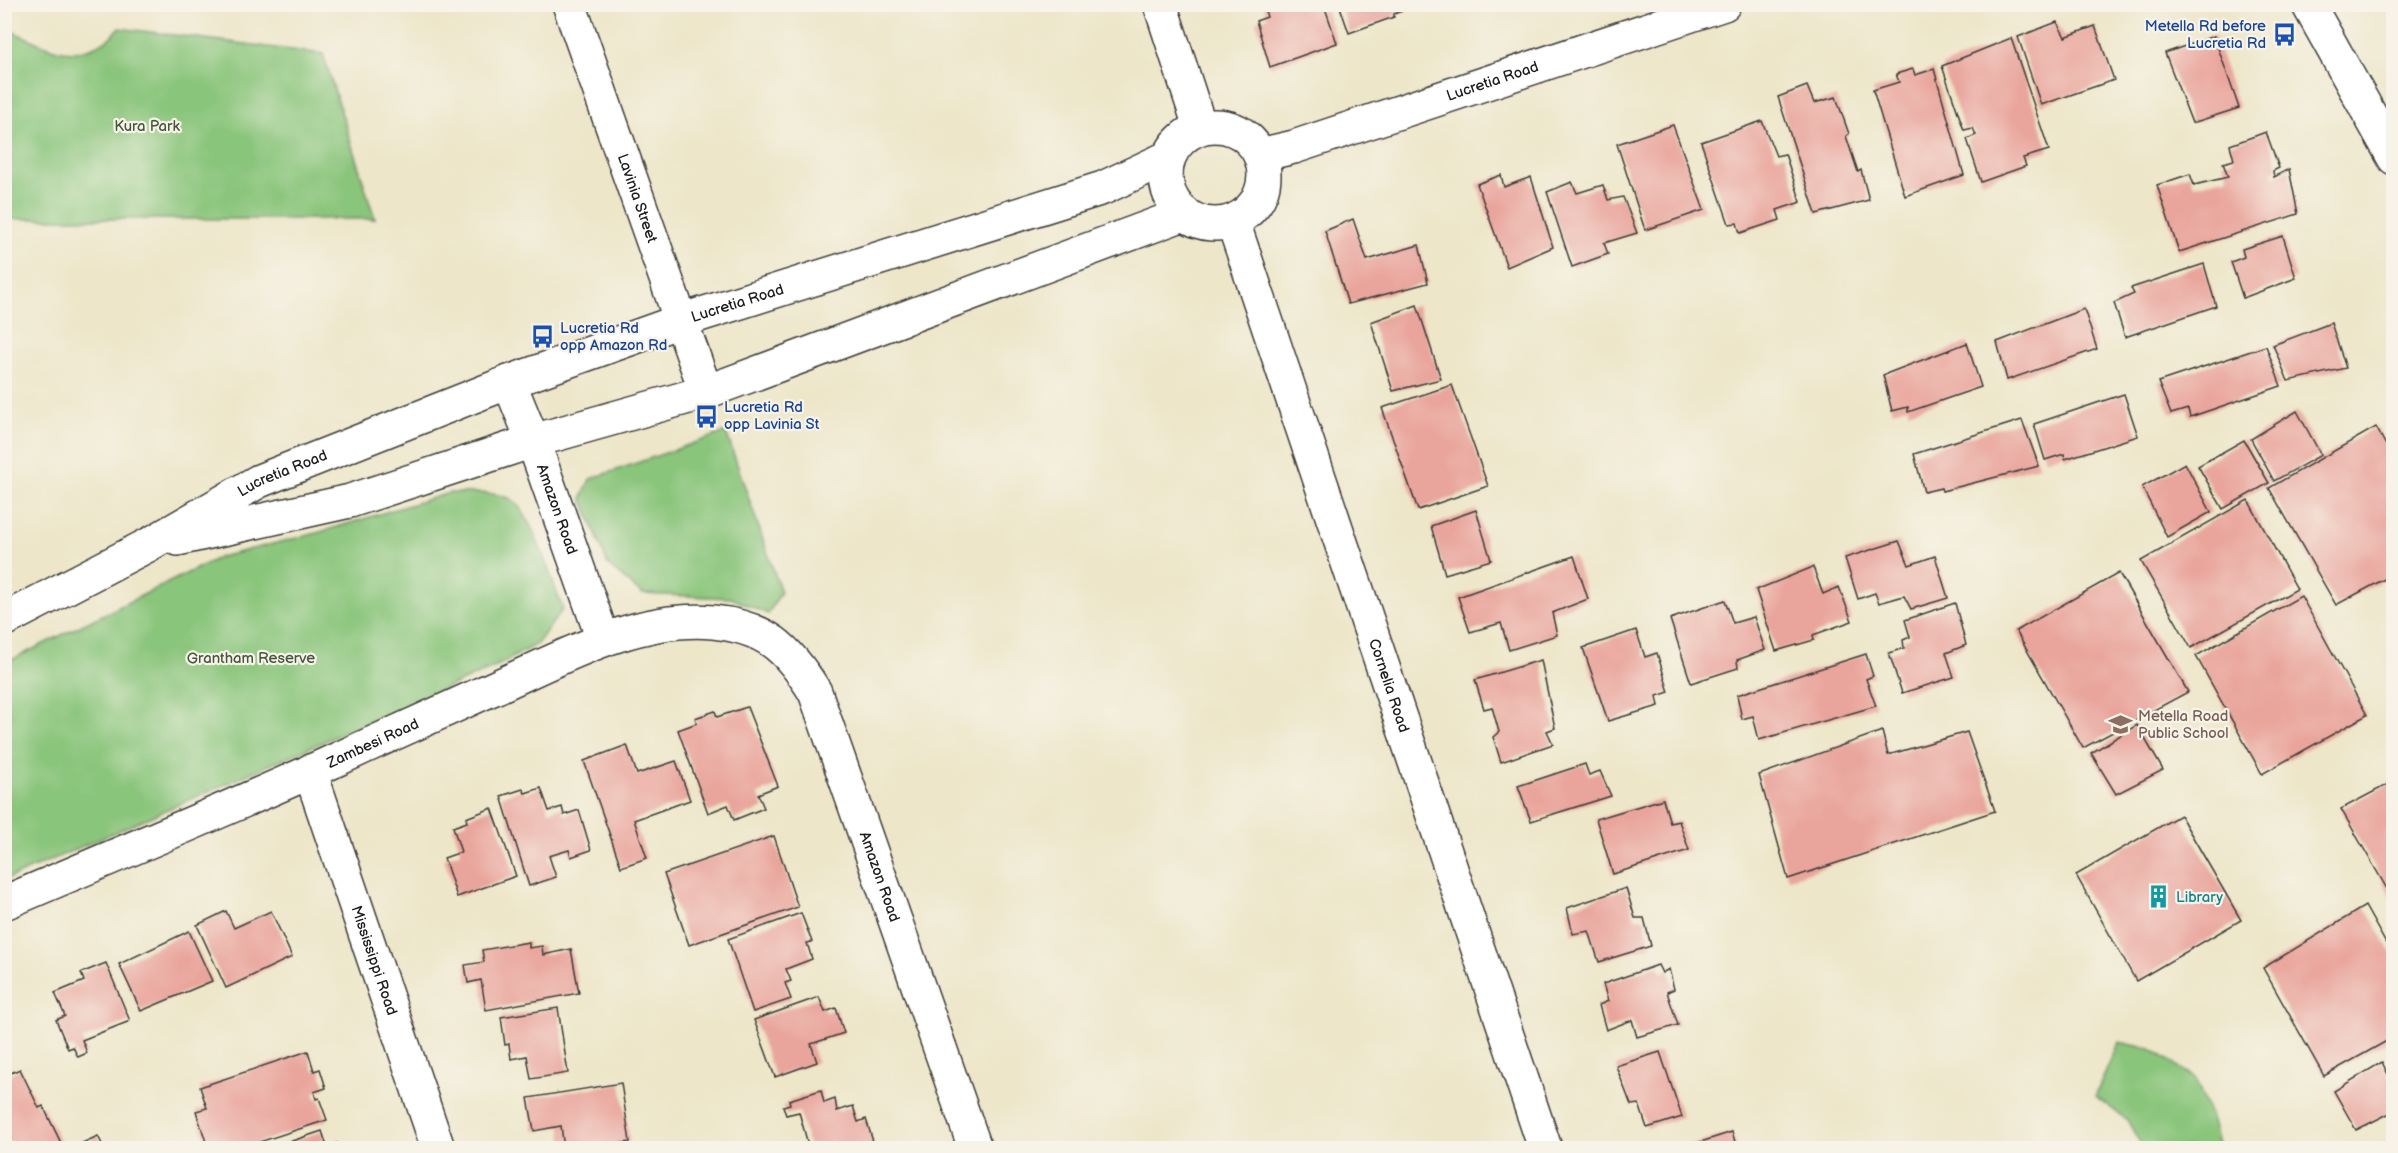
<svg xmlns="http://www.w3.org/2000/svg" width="2398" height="1153" font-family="'Balsamiq Sans',sans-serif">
<rect width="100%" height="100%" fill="#f7f3e8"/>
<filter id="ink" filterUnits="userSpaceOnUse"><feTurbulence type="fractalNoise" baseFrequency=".0167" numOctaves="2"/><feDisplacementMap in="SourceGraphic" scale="12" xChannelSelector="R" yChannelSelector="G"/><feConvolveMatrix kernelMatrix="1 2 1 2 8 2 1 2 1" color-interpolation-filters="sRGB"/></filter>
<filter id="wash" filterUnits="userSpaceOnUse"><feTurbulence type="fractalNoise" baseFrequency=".008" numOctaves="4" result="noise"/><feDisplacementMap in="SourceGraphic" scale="24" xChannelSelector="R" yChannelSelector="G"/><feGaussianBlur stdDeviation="1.35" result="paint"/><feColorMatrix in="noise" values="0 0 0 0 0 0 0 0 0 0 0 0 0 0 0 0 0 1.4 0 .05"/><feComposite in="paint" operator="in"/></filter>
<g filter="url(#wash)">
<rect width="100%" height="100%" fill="#ede6c9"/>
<g fill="#89c57a" stroke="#52704b" stroke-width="1.5">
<path d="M119,28L323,54L375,219H5V29C35,38 60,62 93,47C104,42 112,38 119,28Z"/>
<polygon points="726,432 781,592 768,614 731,598 642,594 608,565 582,498 590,479"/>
<path d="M449,493C467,493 492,491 509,498C530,506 553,586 563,609L537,644L495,667L5,880V663L220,557L317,533Z"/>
<polygon points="2119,1042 2151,1049 2195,1078 2211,1118 2219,1148 2143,1148 2127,1120 2095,1096"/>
</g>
<g id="blocks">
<g fill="#e9a59c">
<polygon points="1263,4 1324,5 1337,43 1270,67 1256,21 1267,17"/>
<polygon points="1339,4 1417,4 1417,5 1394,14 1394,17 1349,33"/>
<polygon points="2057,22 2065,37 2095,26 2114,80 2041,105 2018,37"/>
<polygon points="2214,36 2239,108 2192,123 2165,53"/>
<polygon points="2011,38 2049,150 2023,158 2026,166 1981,182 1967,139 1976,135 1973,128 1964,130 1942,66"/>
<polygon points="1913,69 1915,75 1934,69 1964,175 1905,196 1873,90 1899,82 1896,74"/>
<polygon points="1807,86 1814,103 1836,97 1849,134 1846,136 1858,172 1861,170 1869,200 1816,214 1778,97"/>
<polygon points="1762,121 1776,156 1785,154 1801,202 1777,210 1780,220 1740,233 1737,223 1729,224 1701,142"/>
<polygon points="1673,125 1704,210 1645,230 1617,144"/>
<polygon points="2266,132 2279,168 2273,171 2274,177 2289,169 2298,214 2179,252 2157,185 2190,174 2194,185 2228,177 2223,163 2234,160 2230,145"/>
<polygon points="1501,175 1504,187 1531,177 1553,247 1507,267 1477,184"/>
<polygon points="1572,182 1577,193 1603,185 1608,200 1623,197 1637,233 1604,243 1608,254 1572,267 1547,192"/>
<polygon points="1353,219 1367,260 1419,245 1428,283 1348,304 1325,231"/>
<polygon points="2283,236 2296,278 2243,298 2231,262 2244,257 2242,249"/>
<polygon points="2204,264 2216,306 2125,337 2114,303 2134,294 2131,288"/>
<polygon points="1417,305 1441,379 1393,391 1371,322"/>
<polygon points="2084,309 2097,349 2007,380 1997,342"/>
<polygon points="2331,323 2346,368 2288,381 2273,345"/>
<polygon points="1967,343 1981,387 1908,412 1908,407 1892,411 1883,375"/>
<polygon points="2266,346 2281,386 2190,417 2188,409 2171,414 2158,382"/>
<polygon points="1452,385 1488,486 1418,510 1382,408"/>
<polygon points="2124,394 2138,436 2065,459 2064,454 2045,460 2034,424"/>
<polygon points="2297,411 2321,455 2274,481 2251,439"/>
<polygon points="2022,420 2039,466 1942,491 1941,488 1924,492 1914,454"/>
<polygon points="2376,427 2394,460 2394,574 2336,605 2269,488"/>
<polygon points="2244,440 2269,483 2223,509 2198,466"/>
<polygon points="2185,463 2211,512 2167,537 2142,487"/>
<polygon points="2248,500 2297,589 2191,648 2141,561"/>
<polygon points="1476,510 1491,560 1445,574 1431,526"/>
<polygon points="1899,541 1909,565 1935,556 1948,598 1911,609 1904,596 1879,603 1875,593 1858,599 1845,558"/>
<polygon points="1574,556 1588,599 1552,613 1557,635 1509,650 1501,623 1470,632 1458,597"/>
<polygon points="1813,567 1823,594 1839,587 1852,621 1813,635 1814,640 1776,651 1756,590"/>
<polygon points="2119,573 2188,692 2083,748 2016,631"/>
<polygon points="2301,596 2367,715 2262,774 2196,656"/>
<polygon points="1725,600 1733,623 1754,617 1765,650 1737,660 1738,668 1691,683 1670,619"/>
<polygon points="1955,603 1966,645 1946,653 1954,677 1902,693 1889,653 1904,648 1903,640 1910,637 1905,620"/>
<polygon points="1636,630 1645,657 1657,653 1669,692 1657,696 1659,706 1608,721 1583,648"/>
<polygon points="1866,654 1873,676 1866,679 1876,706 1759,740 1753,716 1742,719 1737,695"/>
<polygon points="1541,660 1555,728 1547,731 1553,744 1501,762 1493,737 1499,732 1492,707 1484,709 1475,680"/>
<polygon points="747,707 778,786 758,794 764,808 734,820 728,805 708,813 678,730 697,723 695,718 715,711 717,717"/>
<polygon points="2137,725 2163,770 2116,794 2091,753"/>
<polygon points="1882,731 1888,755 1967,732 1995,811 1788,879 1759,775"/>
<polygon points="627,745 637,774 676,761 690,800 634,820 647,858 621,867 584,761"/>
<polygon points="1585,764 1589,775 1600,771 1611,796 1531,821 1518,786"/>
<polygon points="2394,781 2394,901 2341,809"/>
<polygon points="541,788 549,811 562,807 564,815 579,810 591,850 571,857 569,850 549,856 556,877 529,886 501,796 523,789 525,793"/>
<polygon points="1663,799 1670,823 1679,821 1689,850 1613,874 1596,819"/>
<polygon points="492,808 516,876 457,897 444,858 461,852 453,827 467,822 466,818"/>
<polygon points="2180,815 2241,920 2136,981 2076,875"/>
<polygon points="774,836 798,907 689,945 664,874"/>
<polygon points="1626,888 1635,918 1644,918 1651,946 1599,962 1589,931 1573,934 1567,908"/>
<polygon points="2365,906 2394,958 2394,1037 2324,1076 2263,968"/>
<polygon points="226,911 234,928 271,911 292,957 226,988 197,925"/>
<polygon points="801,913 812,942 807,943 812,959 786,969 791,981 785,983 791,999 753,1012 728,939"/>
<polygon points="189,931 212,981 141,1011 119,964"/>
<polygon points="529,942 529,948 542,946 543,955 571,949 579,993 486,1010 481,980 468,983 465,965 484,962 482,950"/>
<polygon points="106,963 130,1021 82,1040 87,1053 78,1057 73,1047 68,1049 56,1020 65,1016 55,993 84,981 81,973"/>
<polygon points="1658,965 1662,973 1669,969 1674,989 1667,992 1678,1025 1637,1037 1632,1020 1606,1030 1599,1005 1608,1001 1603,984"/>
<polygon points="819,997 825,1012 836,1008 844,1033 811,1044 817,1062 775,1077 754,1020"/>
<polygon points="558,1008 568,1073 531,1079 527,1056 511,1059 509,1044 505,1045 501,1017"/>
<polygon points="308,1051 314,1071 320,1069 326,1088 314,1092 316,1099 319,1098 327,1120 241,1148 208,1148 196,1111 207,1108 200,1087"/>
<polygon points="1660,1052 1682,1117 1647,1128 1639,1104 1631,1105 1616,1066"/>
<polygon points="2382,1062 2394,1087 2394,1111 2356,1130 2334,1091"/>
<polygon points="20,1069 39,1108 43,1106 61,1143 50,1148 4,1148 4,1076"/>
<polygon points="621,1083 630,1142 588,1148 564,1148 561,1126 534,1131 528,1098"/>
<polygon points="821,1090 824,1103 835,1099 837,1111 853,1106 858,1122 866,1119 875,1148 809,1148 799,1112 786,1115 783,1106 790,1104 789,1100"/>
<polygon points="322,1131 327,1146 337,1143 339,1148 271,1148"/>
<polygon points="1732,1132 1737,1148 1682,1148"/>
<polygon points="98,1136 104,1148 71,1148"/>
</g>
</g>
</g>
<g filter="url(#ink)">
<use href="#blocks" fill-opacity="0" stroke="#3b3a36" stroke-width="1.5"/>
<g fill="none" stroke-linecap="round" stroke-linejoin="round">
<defs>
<g id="street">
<path id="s1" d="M569,4L706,392"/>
<polyline points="2308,4 2394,158"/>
<path id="s2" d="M1260,155L1294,147L1724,4"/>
<path id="s3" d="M509,382L533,441L603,639"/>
<path id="s4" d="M310,771L438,1148"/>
<path id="s5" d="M4,903C111,857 219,813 325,765C381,739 437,714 494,688C561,658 637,615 713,622C766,627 788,648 815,692L975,1148"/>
</g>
<g id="secondary">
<polyline points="1160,4 1200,127"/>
<circle cx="1215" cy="175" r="49"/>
<path id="s6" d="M1233,222L1545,1148"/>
<polyline points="178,539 350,501 533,441 706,392 1184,214"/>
<path id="s7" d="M4,620L150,544L259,481L509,382L680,321L1103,188L1169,157"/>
</g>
</defs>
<use href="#street" stroke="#3b3a36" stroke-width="36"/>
<use href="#secondary" stroke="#3b3a36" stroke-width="36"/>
<use href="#street" stroke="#fff" stroke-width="33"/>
<use href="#secondary" stroke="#fff" stroke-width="33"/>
</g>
</g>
<defs>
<symbol id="bus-bare" viewBox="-9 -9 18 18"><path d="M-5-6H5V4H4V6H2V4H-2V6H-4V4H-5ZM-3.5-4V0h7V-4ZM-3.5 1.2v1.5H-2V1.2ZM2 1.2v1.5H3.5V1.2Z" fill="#1a4fb4" stroke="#f7f3e8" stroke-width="2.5" paint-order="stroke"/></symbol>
<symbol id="school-bare" viewBox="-9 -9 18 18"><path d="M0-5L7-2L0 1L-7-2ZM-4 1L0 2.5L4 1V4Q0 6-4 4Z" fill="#8d6e63" stroke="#f7f3e8" stroke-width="2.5" paint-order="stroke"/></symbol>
<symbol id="building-bare" viewBox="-9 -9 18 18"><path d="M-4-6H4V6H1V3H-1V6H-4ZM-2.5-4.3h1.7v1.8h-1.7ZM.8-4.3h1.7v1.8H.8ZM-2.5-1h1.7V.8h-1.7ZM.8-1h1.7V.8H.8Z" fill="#0f9aa8" stroke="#f7f3e8" stroke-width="2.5" paint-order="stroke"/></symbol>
</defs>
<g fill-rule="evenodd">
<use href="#bus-bare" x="2268" y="18" width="33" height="33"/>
<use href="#bus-bare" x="526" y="320" width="33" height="33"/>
<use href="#bus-bare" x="690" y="400" width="33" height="33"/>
<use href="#school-bare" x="2104" y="708" width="33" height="33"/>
<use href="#building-bare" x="2142" y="880" width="33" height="33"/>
</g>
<g text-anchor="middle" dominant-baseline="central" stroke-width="4.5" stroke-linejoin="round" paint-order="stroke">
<g font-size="15" fill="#164399" stroke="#f7f3e8" text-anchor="start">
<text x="2266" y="26" text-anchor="end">Metella Rd before<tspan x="2266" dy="17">Lucretia Rd</tspan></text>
<text x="560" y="328">Lucretia Rd<tspan x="560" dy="17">opp Amazon Rd</tspan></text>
<text x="724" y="407">Lucretia Rd<tspan x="724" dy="17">opp Lavinia St</tspan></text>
</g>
<g font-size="15" fill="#1c1c1c" stroke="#f7f3e8">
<text stroke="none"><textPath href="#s2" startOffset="244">Lucretia Road</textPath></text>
<text stroke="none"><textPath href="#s1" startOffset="206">Lavinia Street</textPath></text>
<text stroke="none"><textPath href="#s7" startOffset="801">Lucretia Road</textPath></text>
<text stroke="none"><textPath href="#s7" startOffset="315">Lucretia Road</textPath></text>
<text stroke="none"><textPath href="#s3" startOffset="136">Amazon Road</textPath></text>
<text stroke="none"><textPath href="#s6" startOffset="489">Cornelia Road</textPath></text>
<text stroke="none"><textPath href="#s5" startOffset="402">Zambesi Road</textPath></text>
<text stroke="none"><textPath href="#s5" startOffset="1092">Amazon Road</textPath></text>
<text stroke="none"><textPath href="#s4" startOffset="200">Mississippi Road</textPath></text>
</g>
<g font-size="15" fill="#42573d" stroke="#f7f3e8">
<text x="147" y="126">Kura Park</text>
<text x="251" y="658">Grantham Reserve</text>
</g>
<g font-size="15" fill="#785e54" stroke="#f7f3e8" text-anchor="start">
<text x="2138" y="716">Metella Road<tspan x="2138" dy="17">Public School</tspan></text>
</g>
<g font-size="15" fill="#0d838f" stroke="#f7f3e8" text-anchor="start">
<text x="2176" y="897">Library</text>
</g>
</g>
<rect width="2398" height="1153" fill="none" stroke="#f7f3e8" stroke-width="24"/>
</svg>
